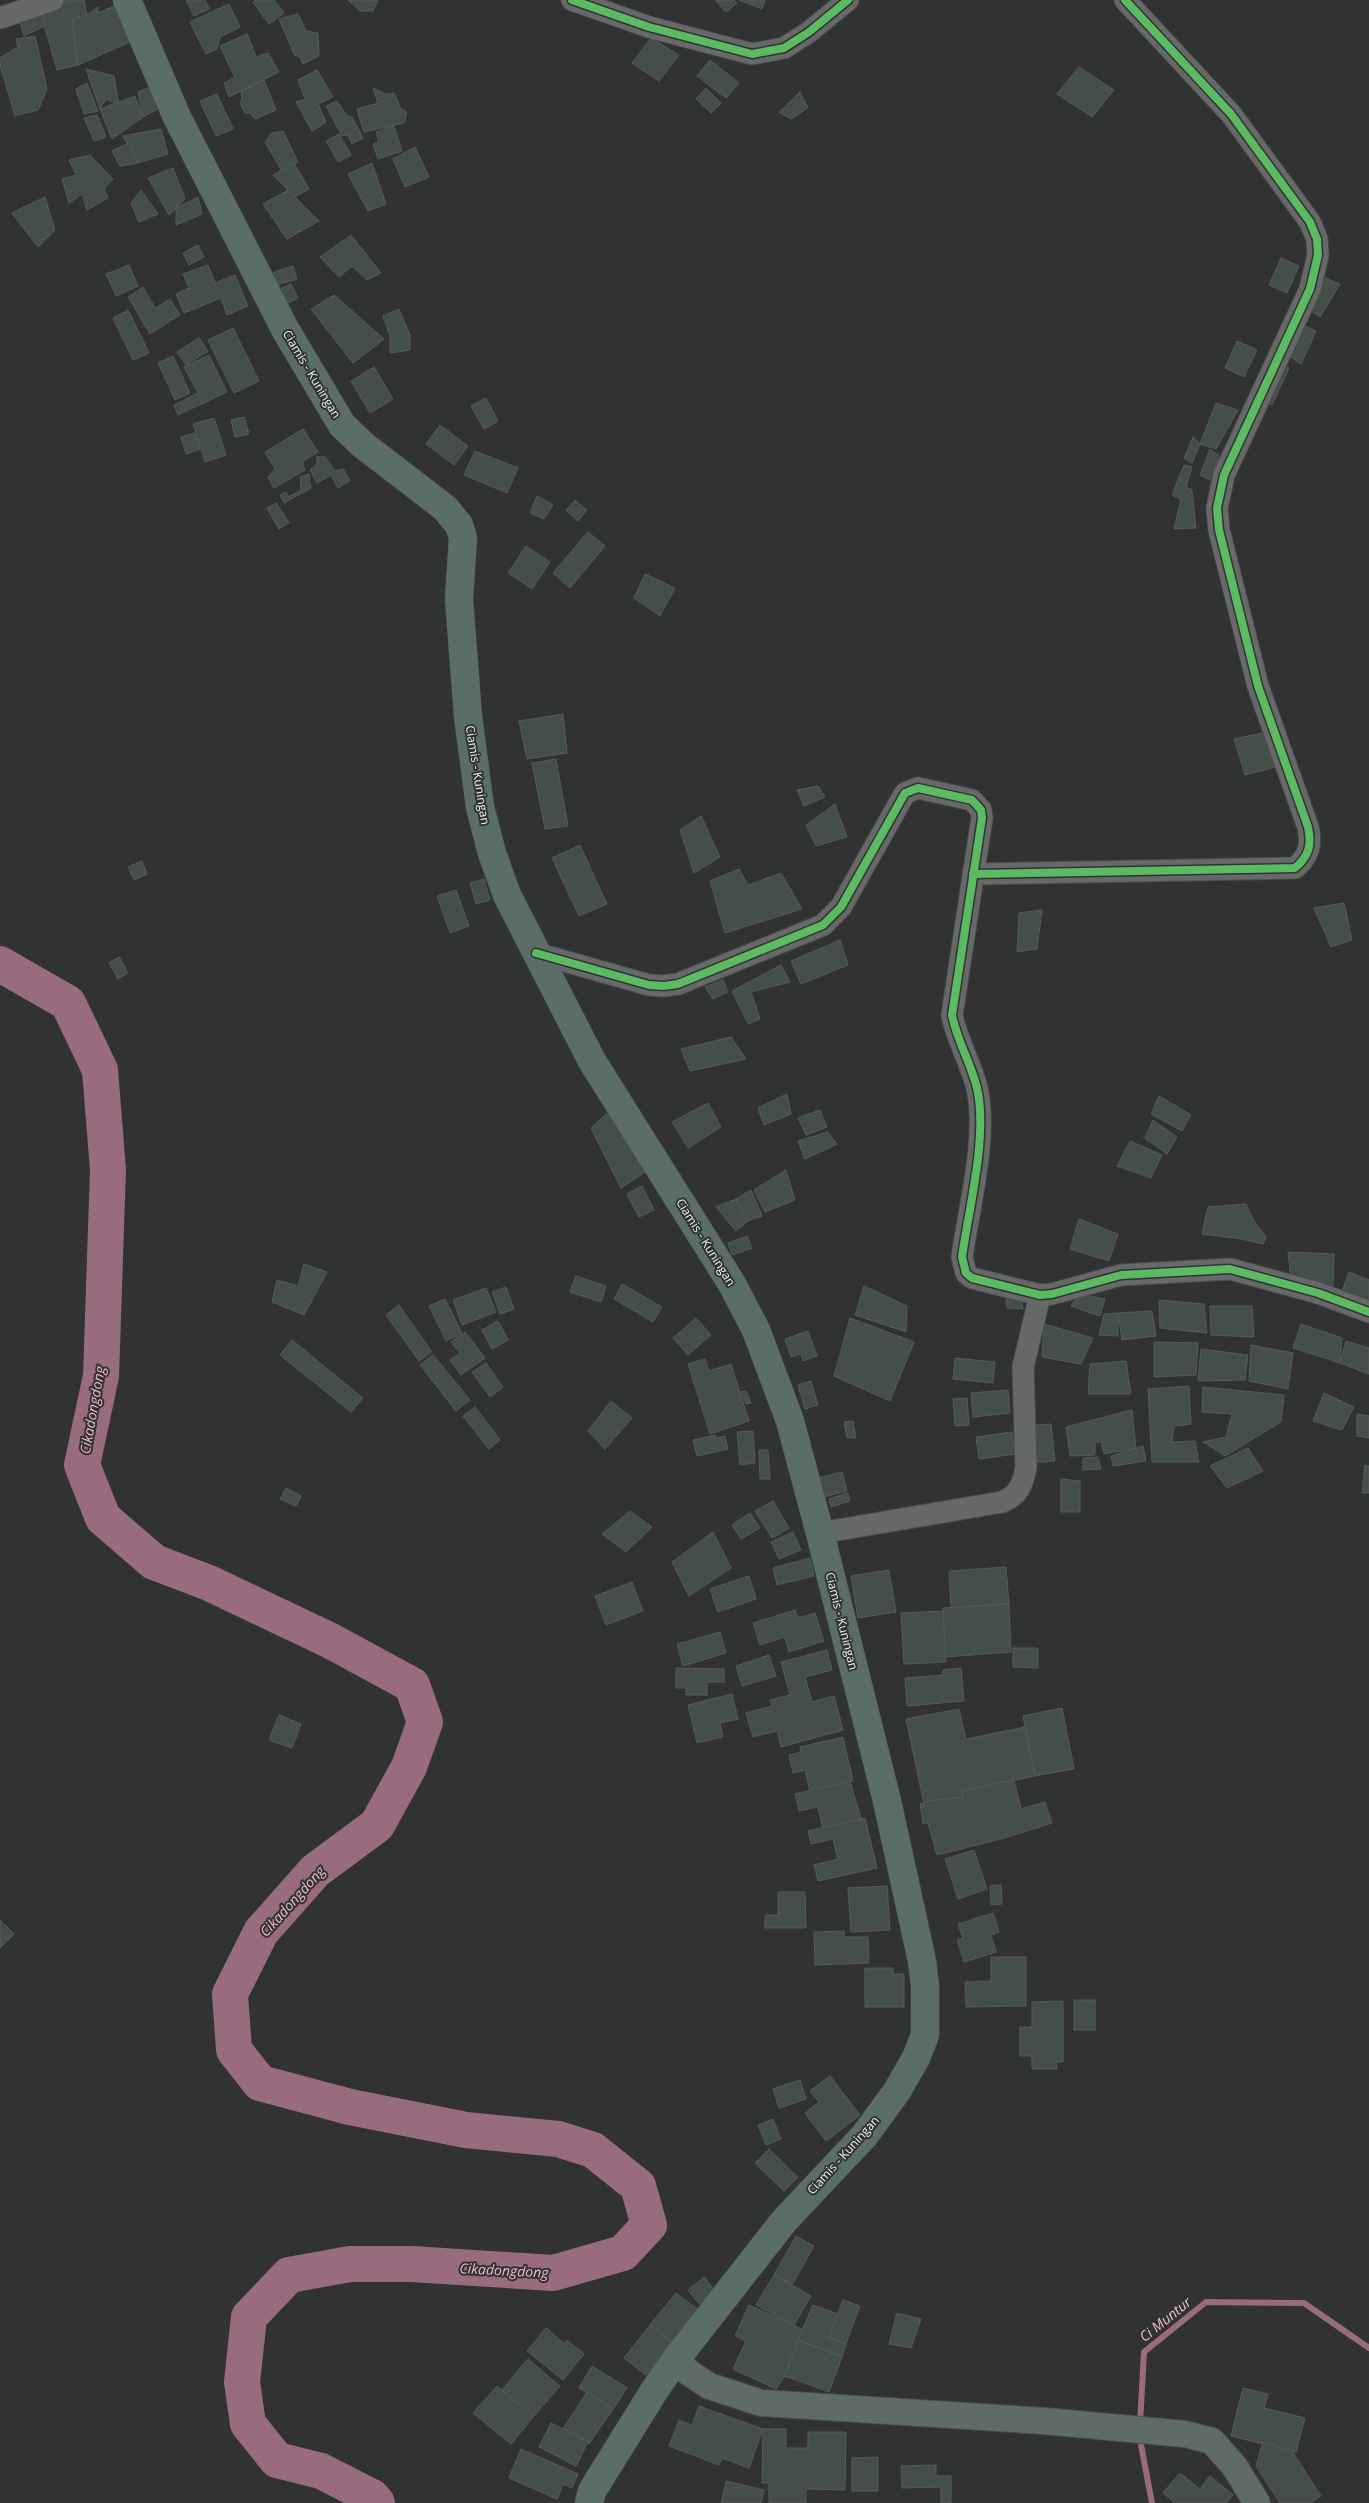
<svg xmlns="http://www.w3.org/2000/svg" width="1369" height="2503" font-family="'Open Sans',sans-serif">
<rect width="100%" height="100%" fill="#303331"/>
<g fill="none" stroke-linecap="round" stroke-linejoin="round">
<g stroke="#986b7e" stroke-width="6">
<polyline points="1140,2424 1144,2352 1206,2302 1304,2303 1369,2348"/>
<polyline points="1139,2434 1152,2503"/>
</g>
<polyline stroke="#986b7e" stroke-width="36" points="0,964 68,1003 100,1070 108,1170 101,1376 82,1465 103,1518 154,1562 209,1583 331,1641 412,1685 425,1722 409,1767 377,1825 315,1871 261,1932 230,1994 234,2050 260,2083 350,2107 466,2130 558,2139 593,2150 638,2186 649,2225 623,2253 553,2273 412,2264 350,2264 289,2275 249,2317 242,2382 248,2424 277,2460 321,2471 372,2497 377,2503"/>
</g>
<g fill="#454f4a" stroke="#575a58">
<polygon points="37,0 84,0 87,15 72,19 78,65 57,70"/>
<polygon points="37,0 45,26 24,36 15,5"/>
<polygon points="186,0 205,0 209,9 194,16"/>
<polygon points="255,0 274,0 284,13 269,24 253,2"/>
<polygon points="348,0 378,0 373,11 360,11"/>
<polygon points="715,0 734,0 737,3 726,12"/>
<polygon points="739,0 765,0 762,9"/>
<polygon points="118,4 132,41 78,65 72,19 87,15 98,7 98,13"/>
<polygon points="229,4 240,27 220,37 217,49 206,54 190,22"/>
<polygon points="298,14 306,31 318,33 319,56 303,64 299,56 295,56 279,19"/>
<polygon points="247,34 256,57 268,53 279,72 229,97 224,83 235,78 220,46"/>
<polygon points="35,36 47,89 38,110 15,116 0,65 0,58 18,47 16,39"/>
<polygon points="651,38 679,55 659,81 632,63"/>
<polygon points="710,60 739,83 726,98 697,76"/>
<polygon points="1079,67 1114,90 1092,117 1057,94"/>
<polygon points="86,69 114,76 119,105 106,99 100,109"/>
<polygon points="317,70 333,97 318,104 326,122 312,131 296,102 305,99 298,80"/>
<polygon points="264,80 276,110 255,119 250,113 245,113 240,103 242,99 241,91"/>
<polygon points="87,83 98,111 84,114 76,89"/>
<polygon points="153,86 163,106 143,117 138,92"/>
<polygon points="373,88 385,94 394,93 401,109 407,112 404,123 364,132 357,109 378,103"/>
<polygon points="706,88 721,103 711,113 696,99"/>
<polygon points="800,92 808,108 791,119 779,112"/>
<polygon points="217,94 233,129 216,136 200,101"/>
<polygon points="135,96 143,117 112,139 100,109"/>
<polygon points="337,101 347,116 352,117 363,138 352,144 348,135 342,136 326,106"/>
<polygon points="97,115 106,137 94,141 84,118"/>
<polygon points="394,126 402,151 378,159 373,144 379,142 376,132"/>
<polygon points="161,129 168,154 138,163 123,136"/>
<polygon points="283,131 298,162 282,171 265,142 272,133"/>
<polygon points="339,134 351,155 338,162 326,141"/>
<polygon points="129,143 138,163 120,166 112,151"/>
<polygon points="415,147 429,177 405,187 393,159"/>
<polygon points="90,155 113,179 104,189 108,198 87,210 82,194 69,203 62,179 76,175 69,160"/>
<polygon points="294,163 309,189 295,197 273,175"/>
<polygon points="372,163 386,204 368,211 348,174"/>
<polygon points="173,168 185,199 169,215 148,178"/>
<polygon points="141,190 158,214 139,222 131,203"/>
<polygon points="288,190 319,221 287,239 263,204"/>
<polygon points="45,197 55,230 38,247 12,213"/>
<polygon points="198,197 202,214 176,225 176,208"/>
<polygon points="351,235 381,273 367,280 352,266 339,277 320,257"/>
<polygon points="198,245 204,257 189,265 183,253"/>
<polygon points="1281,258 1299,266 1287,293 1269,285"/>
<polygon points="129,265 138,286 116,296 106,274"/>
<polygon points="208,265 215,283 235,275 248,306 227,315 221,298 184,313 176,294 189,288 183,274"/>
<polygon points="293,266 297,279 276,285 272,273"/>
<polygon points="1322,277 1340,284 1320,317 1308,309"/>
<polygon points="291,284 298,298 285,304 278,290"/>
<polygon points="143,287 155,308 170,299 180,315 150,334 128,297"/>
<polygon points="334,295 384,339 353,363 311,309"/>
<polygon points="399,309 410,335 410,350 390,353 390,336 383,316"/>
<polygon points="128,310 149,353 133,360 113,318"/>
<polygon points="1305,326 1316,331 1301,364 1286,354"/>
<polygon points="233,328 259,381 234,393 208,340"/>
<polygon points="199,338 208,351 186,365 177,352"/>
<polygon points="1237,341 1257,350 1244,377 1225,368"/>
<polygon points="209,355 227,392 178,415 174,405 198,393 184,367"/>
<polygon points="173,356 190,393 175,400 158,363"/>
<polygon points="1281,363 1289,368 1272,405 1260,397"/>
<polygon points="374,367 393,399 370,413 351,381"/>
<polygon points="486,398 498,421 484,429 471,406"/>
<polygon points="1216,403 1238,410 1216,449 1200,444"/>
<polygon points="244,417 249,434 235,437 231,420"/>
<polygon points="214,418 226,455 205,462 193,424"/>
<polygon points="440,425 468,446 454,465 426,444"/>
<polygon points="303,429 318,452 302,462 305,470 274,488 268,477 275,469 265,452"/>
<polygon points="194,433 200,449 186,454 181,437"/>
<polygon points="1193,437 1200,444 1192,463 1184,458"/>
<polygon points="1210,449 1219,456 1212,481 1200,475"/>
<polygon points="475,451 518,468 507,493 464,475"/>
<polygon points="317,457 325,457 335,471 343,469 350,481 338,488 331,475 317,483 310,470 317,465"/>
<polygon points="1184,465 1192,467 1186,487 1192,490 1196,528 1174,529 1181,499 1172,495"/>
<polygon points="309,474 311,488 284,503 280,495 286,492 289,497 301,490 300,477"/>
<polygon points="537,496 553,505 544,519 530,513"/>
<polygon points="575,500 587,510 578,521 566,510"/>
<polygon points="276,503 289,523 279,529 267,508"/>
<polygon points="588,532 605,546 570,588 553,573"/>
<polygon points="526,546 550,562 532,589 508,573"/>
<polygon points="645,574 675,588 660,616 634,598"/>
<polygon points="563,714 567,753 527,759 519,721"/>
<polygon points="1267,732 1275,767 1245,775 1234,739"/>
<polygon points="556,759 568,826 545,829 532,763"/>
<polygon points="818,786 825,797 804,806 797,790"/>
<polygon points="835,804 847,837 816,846 806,825"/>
<polygon points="701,816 720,857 694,873 680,830"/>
<polygon points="580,845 607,904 579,916 552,858"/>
<polygon points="142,861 147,874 134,880 128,867"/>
<polygon points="739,869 748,885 781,873 802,909 725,933 710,881"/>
<polygon points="484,879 490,900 476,904 470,883"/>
<polygon points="456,890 469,926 450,933 437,896"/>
<polygon points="1344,903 1352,940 1331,947 1314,908"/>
<polygon points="1042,910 1037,949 1017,952 1019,913"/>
<polygon points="840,940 848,965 801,984 791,961"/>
<polygon points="119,957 128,973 118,979 109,963"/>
<polygon points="781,965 790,982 751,992 760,1019 748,1024 732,991"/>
<polygon points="723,980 728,992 713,999 705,987"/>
<polygon points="731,1037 746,1059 690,1071 681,1049"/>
<polygon points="787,1094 791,1114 764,1125 758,1108"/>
<polygon points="1159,1096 1191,1115 1182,1131 1151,1114"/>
<polygon points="708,1103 721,1127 688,1148 672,1122"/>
<polygon points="613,1108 650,1169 621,1188 591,1128"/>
<polygon points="820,1110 827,1127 806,1135 798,1118"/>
<polygon points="1153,1120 1177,1137 1167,1154 1145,1138"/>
<polygon points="828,1132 837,1144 805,1159 798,1141"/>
<polygon points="1130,1141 1162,1155 1151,1178 1117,1166"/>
<polygon points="786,1170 795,1200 765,1212 754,1190"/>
<polygon points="642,1186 654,1210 639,1217 627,1194"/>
<polygon points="751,1190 762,1216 748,1221 736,1199"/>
<polygon points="736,1199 748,1221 736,1231 716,1207"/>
<polygon points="1246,1204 1254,1221 1266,1237 1263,1244 1242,1239 1202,1234 1208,1207"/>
<polygon points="1079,1219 1118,1234 1109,1261 1070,1249"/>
<polygon points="747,1236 752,1248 732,1255 728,1243"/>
<polygon points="1288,1252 1334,1254 1333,1287 1291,1281"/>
<polygon points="304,1264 327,1272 304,1315 272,1302 277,1280 298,1286"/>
<polygon points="1349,1272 1369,1280 1369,1305 1341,1294"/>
<polygon points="576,1276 606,1286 601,1302 570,1292"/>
<polygon points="622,1284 662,1307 653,1322 614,1299"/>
<polygon points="864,1286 907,1306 906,1332 855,1315"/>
<polygon points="506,1287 514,1309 500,1314 492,1292"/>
<polygon points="486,1288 496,1312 462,1325 453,1300"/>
<polygon points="1079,1294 1105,1299 1100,1316 1071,1306"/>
<polygon points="1006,1298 1021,1298 1023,1309 1007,1308"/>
<polygon points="445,1299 462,1333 446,1341 429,1306"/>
<polygon points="1159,1300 1204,1304 1207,1333 1160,1328"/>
<polygon points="399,1305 432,1352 419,1361 386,1315"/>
<polygon points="1210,1306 1252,1306 1254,1337 1211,1335"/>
<polygon points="1152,1311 1156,1336 1122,1340 1118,1313"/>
<polygon points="1118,1313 1118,1336 1099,1335 1104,1314"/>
<polygon points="696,1318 711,1335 688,1355 673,1338"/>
<polygon points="850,1318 914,1342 890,1401 834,1376"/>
<polygon points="498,1321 508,1340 492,1349 482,1330"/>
<polygon points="1044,1324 1093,1338 1081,1364 1042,1357"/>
<polygon points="1301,1324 1342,1338 1340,1363 1293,1348"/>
<polygon points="808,1331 817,1356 803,1361 801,1354 791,1357 785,1339"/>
<polygon points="465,1332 485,1358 461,1375 450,1360 460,1353 451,1342"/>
<polygon points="292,1340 363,1398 351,1412 280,1355"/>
<polygon points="1346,1341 1369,1348 1369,1374 1340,1363"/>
<polygon points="1154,1342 1198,1343 1196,1375 1154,1377"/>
<polygon points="1251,1345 1293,1353 1288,1389 1249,1381"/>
<polygon points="1201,1349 1248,1355 1245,1380 1198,1381"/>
<polygon points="433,1355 470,1400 456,1411 420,1365"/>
<polygon points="955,1358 995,1362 993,1383 953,1379"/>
<polygon points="705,1359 709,1371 731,1364 749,1421 710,1434 688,1364"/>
<polygon points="1126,1361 1131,1394 1088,1394 1090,1364"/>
<polygon points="486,1363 503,1387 490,1397 472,1372"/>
<polygon points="811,1381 818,1405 805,1409 798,1385"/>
<polygon points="1189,1386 1191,1424 1174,1426 1172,1442 1195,1441 1199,1462 1152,1462 1148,1389"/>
<polygon points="1203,1387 1284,1395 1281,1422 1225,1456 1203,1442 1226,1437 1232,1414 1202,1412"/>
<polygon points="1008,1390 1010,1413 973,1417 971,1393"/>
<polygon points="746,1391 751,1403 746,1404 741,1392"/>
<polygon points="1324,1393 1354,1407 1342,1430 1313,1421"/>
<polygon points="967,1398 969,1425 955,1426 953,1399"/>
<polygon points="611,1401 632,1418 605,1449 588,1431"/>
<polygon points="475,1407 500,1440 489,1449 463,1416"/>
<polygon points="1132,1410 1136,1448 1104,1454 1101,1441 1095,1443 1095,1455 1070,1456 1066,1427"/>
<polygon points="1357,1414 1369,1416 1369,1438 1357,1436"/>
<polygon points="853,1421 856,1438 847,1438 844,1422"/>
<polygon points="1051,1424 1055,1461 1030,1463 1026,1426"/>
<polygon points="753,1431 755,1463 740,1465 737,1432"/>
<polygon points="1012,1432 1015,1454 979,1459 976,1437"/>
<polygon points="715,1435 717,1438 725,1436 728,1449 697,1456 693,1440"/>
<polygon points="1143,1446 1146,1461 1113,1466 1111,1456"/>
<polygon points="1248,1448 1263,1471 1227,1488 1210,1466"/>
<polygon points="759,1450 768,1450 770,1479 760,1479"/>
<polygon points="1098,1457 1101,1469 1083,1470 1083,1458"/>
<polygon points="1365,1465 1369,1466 1369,1493 1362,1493"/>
<polygon points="842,1472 847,1491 824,1497 819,1478"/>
<polygon points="1061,1479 1080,1481 1080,1512 1061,1512"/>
<polygon points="286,1488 301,1496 296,1506 280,1499"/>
<polygon points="848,1493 850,1501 831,1507 829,1499"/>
<polygon points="773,1501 789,1528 772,1538 755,1511"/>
<polygon points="630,1511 652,1527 626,1552 602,1534"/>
<polygon points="750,1513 760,1528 741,1539 732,1525"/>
<polygon points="713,1532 731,1568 689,1596 672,1562"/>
<polygon points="793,1532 801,1550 779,1559 771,1542"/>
<polygon points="810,1558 814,1576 777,1585 773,1568"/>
<polygon points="1006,1567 1009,1604 951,1608 949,1571"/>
<polygon points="889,1570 896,1612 858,1618 851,1576"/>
<polygon points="749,1576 756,1599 718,1612 710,1589"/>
<polygon points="632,1582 643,1611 606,1625 595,1596"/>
<polygon points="1009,1604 1011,1652 945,1657 943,1608"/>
<polygon points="795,1610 798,1618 815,1613 824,1641 789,1652 785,1637 760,1645 753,1623"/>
<polygon points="943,1611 946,1662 904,1664 901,1613"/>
<polygon points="720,1632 726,1653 683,1666 677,1644"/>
<polygon points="1013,1648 1038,1648 1038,1668 1013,1667"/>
<polygon points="827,1650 832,1670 805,1677 812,1702 834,1696 843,1730 781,1747 777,1731 753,1737 746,1713 772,1706 770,1700 790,1695 781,1662"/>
<polygon points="769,1655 776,1676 742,1686 736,1666"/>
<polygon points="676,1668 724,1669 724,1682 707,1682 707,1695 686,1695 686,1688 676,1688"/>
<polygon points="961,1668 964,1701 907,1706 905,1678 943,1675 943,1670"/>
<polygon points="732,1694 738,1719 720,1723 723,1737 697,1743 688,1705"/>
<polygon points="1062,1708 1074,1769 1035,1776 1023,1716"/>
<polygon points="959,1709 966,1739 1025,1727 1035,1776 962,1791 963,1797 924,1804 906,1719"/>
<polygon points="279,1715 301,1724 292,1748 269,1740"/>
<polygon points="843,1737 853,1781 810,1791 805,1770 793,1773 789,1755 801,1752 800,1747"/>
<polygon points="1014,1780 1021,1809 1045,1802 1052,1823 1001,1839 937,1855 928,1823 923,1824 920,1803 924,1804 929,1801 963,1797 962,1791"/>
<polygon points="850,1781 861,1819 823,1828 818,1807 799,1811 795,1794"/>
<polygon points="865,1818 877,1868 818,1881 814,1865 838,1859 833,1839 811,1844 808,1831"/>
<polygon points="974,1850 987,1889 958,1899 945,1859"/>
<polygon points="1001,1885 1002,1904 991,1905 990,1886"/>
<polygon points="887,1886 890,1930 851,1932 848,1888"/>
<polygon points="778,1892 805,1892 806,1928 765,1928 765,1915 778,1915"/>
<polygon points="993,1913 999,1932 991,1935 996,1952 964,1962 957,1940 963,1938 958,1924"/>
<polygon points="0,1920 14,1934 0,1948"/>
<polygon points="844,1931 844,1937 868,1937 869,1963 815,1965 814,1932"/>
<polygon points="991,1957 1026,1957 1026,2006 966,2007 965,1982 991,1981"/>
<polygon points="865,1968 893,1968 893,1974 904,1974 904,2007 865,2007"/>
<rect x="1074" y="2000" width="21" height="30"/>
<polygon points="1063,2001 1063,2062 1056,2062 1057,2069 1032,2069 1032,2056 1020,2056 1020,2027 1032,2027 1032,2002"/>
<polygon points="830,2076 860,2115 826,2141 805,2113 819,2102 810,2091"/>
<polygon points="800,2080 806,2099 779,2108 773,2089"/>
<polygon points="773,2119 781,2139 766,2145 758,2125"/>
<polygon points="769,2149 798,2177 784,2191 755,2163"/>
<polygon points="796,2236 814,2246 792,2285 774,2275"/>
<polygon points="774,2275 811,2296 794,2325 756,2305"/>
<polygon points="704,2277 717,2294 701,2306 688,2290"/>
<polygon points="676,2293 697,2309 672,2342 650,2325"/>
<polygon points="843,2300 860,2306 846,2344 829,2338"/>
<polygon points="749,2305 804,2330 785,2376 776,2389 733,2369 746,2341 735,2336"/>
<polygon points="813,2305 838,2314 829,2338 846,2344 842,2357 798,2340"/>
<polygon points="897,2313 921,2319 911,2348 889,2344"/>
<polygon points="650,2325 672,2342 646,2375 624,2358"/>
<polygon points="546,2328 565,2344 567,2340 584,2354 563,2380 527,2351"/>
<polygon points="798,2340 842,2357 829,2392 785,2376"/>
<polygon points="528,2359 560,2386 534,2416 502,2390"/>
<polygon points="592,2366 627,2388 613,2409 579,2388"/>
<polygon points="497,2386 534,2416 511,2444 473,2413"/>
<polygon points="1243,2388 1268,2394 1264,2408 1305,2418 1296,2452 1231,2436"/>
<polygon points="587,2392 613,2409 589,2444 588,2441 563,2429"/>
<polygon points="699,2406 763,2429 749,2468 722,2458 719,2465 669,2446 679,2420 692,2425"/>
<polygon points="551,2423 588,2441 576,2466 539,2447"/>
<polygon points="763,2429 786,2429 786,2448 808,2448 808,2432 846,2432 845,2490 806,2489 806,2503 769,2503 769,2483 762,2483"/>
<polygon points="1263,2442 1292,2451 1321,2496 1310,2503 1280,2503 1256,2466"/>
<polygon points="521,2449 578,2474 572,2488 563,2484 557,2499 509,2478"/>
<polygon points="878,2457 878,2491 852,2491 852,2458"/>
<polygon points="936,2465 936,2476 951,2476 951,2503 941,2503 941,2487 902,2488 901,2466"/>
<polygon points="1180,2473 1200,2489 1210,2476 1233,2495 1226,2503 1176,2503 1163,2493"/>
<polygon points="726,2481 764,2490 761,2503 721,2503"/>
</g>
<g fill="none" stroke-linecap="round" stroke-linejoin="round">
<defs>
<g id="minor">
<polyline points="572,0 649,27 752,54 784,48 809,32 848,0"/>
<polyline points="0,18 53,0"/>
<path d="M973,874L1295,868C1309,856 1312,845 1308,827L1258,686L1219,530L1217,508L1224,475L1310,289L1318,255L1317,239L1310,222L1231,114L1125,0"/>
<path d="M536,953L649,985L664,986L678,984L823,925L841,907L905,793L918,788L972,800L981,810L982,818L952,1015C957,1041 971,1063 977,1088C988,1136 969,1207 962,1257L966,1273L972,1278L1040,1295L1052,1294L1121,1275L1230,1269L1318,1293L1369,1312"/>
<path d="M820,1533L1002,1502C1019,1495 1023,1484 1026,1467L1023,1367L1040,1295"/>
</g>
<polyline id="major" points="676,2359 688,2372 709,2386 761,2403 1044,2421 1185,2434 1212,2441 1235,2467 1257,2503"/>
<polyline id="highway" points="127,0 176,115 285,329 342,425 363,445 445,508 459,525 463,538 459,599 468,716 480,807 492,853 507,895 592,1061 732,1284 756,1330 790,1421 820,1533 887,1801 922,1961 925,1986 925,2035 916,2058 897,2091 865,2135 784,2221 676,2359 654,2391 592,2491 589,2503"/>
</defs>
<use href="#minor" stroke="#4c4e4d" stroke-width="23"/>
<use href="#major" stroke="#4c4e4d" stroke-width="28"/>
<use href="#highway" stroke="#4c4e4d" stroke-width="29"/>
<use href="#minor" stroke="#676968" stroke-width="21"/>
<use href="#major" stroke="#5f6b66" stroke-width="26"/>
<use href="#highway" stroke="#5a6e65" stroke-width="28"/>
<defs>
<g id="cycleway">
<polyline points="572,0 649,27 752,54 784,48 809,32 848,0"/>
<path d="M973,874L1295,868C1309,856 1312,845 1308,827L1258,686L1219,530L1217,508L1224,475L1310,289L1318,255L1317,239L1310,222L1231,114L1125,0"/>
<path d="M536,953L649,985L664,986L678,984L823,925L841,907L905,793L918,788L972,800L981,810L982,818L952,1015C957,1041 971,1063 977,1088C988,1136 969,1207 962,1257L966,1273L972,1278L1040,1295L1052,1294L1121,1275L1230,1269L1318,1293L1369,1312"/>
</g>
</defs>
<use href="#cycleway" stroke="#2f3431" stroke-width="11"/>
<use href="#cycleway" stroke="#5cba63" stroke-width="8"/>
</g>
<g text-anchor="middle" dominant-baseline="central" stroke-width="4" stroke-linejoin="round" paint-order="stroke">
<g font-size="12" fill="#eef2f0" stroke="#2f3431">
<text transform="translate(312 374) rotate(59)">Ciamis - Kuningan</text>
<text transform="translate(478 775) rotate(81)">Ciamis - Kuningan</text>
<text transform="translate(706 1242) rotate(58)">Ciamis - Kuningan</text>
<text transform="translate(842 1621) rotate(76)">Ciamis - Kuningan</text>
<text transform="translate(843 2155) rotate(-48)">Ciamis - Kuningan</text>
</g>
<g font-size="14" font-style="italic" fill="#f7b9d4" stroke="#2f3431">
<text transform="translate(92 1410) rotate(-80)">Cikadongdong</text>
<text transform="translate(292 1901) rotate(-48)">Cikadongdong</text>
<text transform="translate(504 2270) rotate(3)">Cikadongdong</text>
<text transform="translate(1165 2319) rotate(-39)">Ci Muntur</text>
</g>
</g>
</svg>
